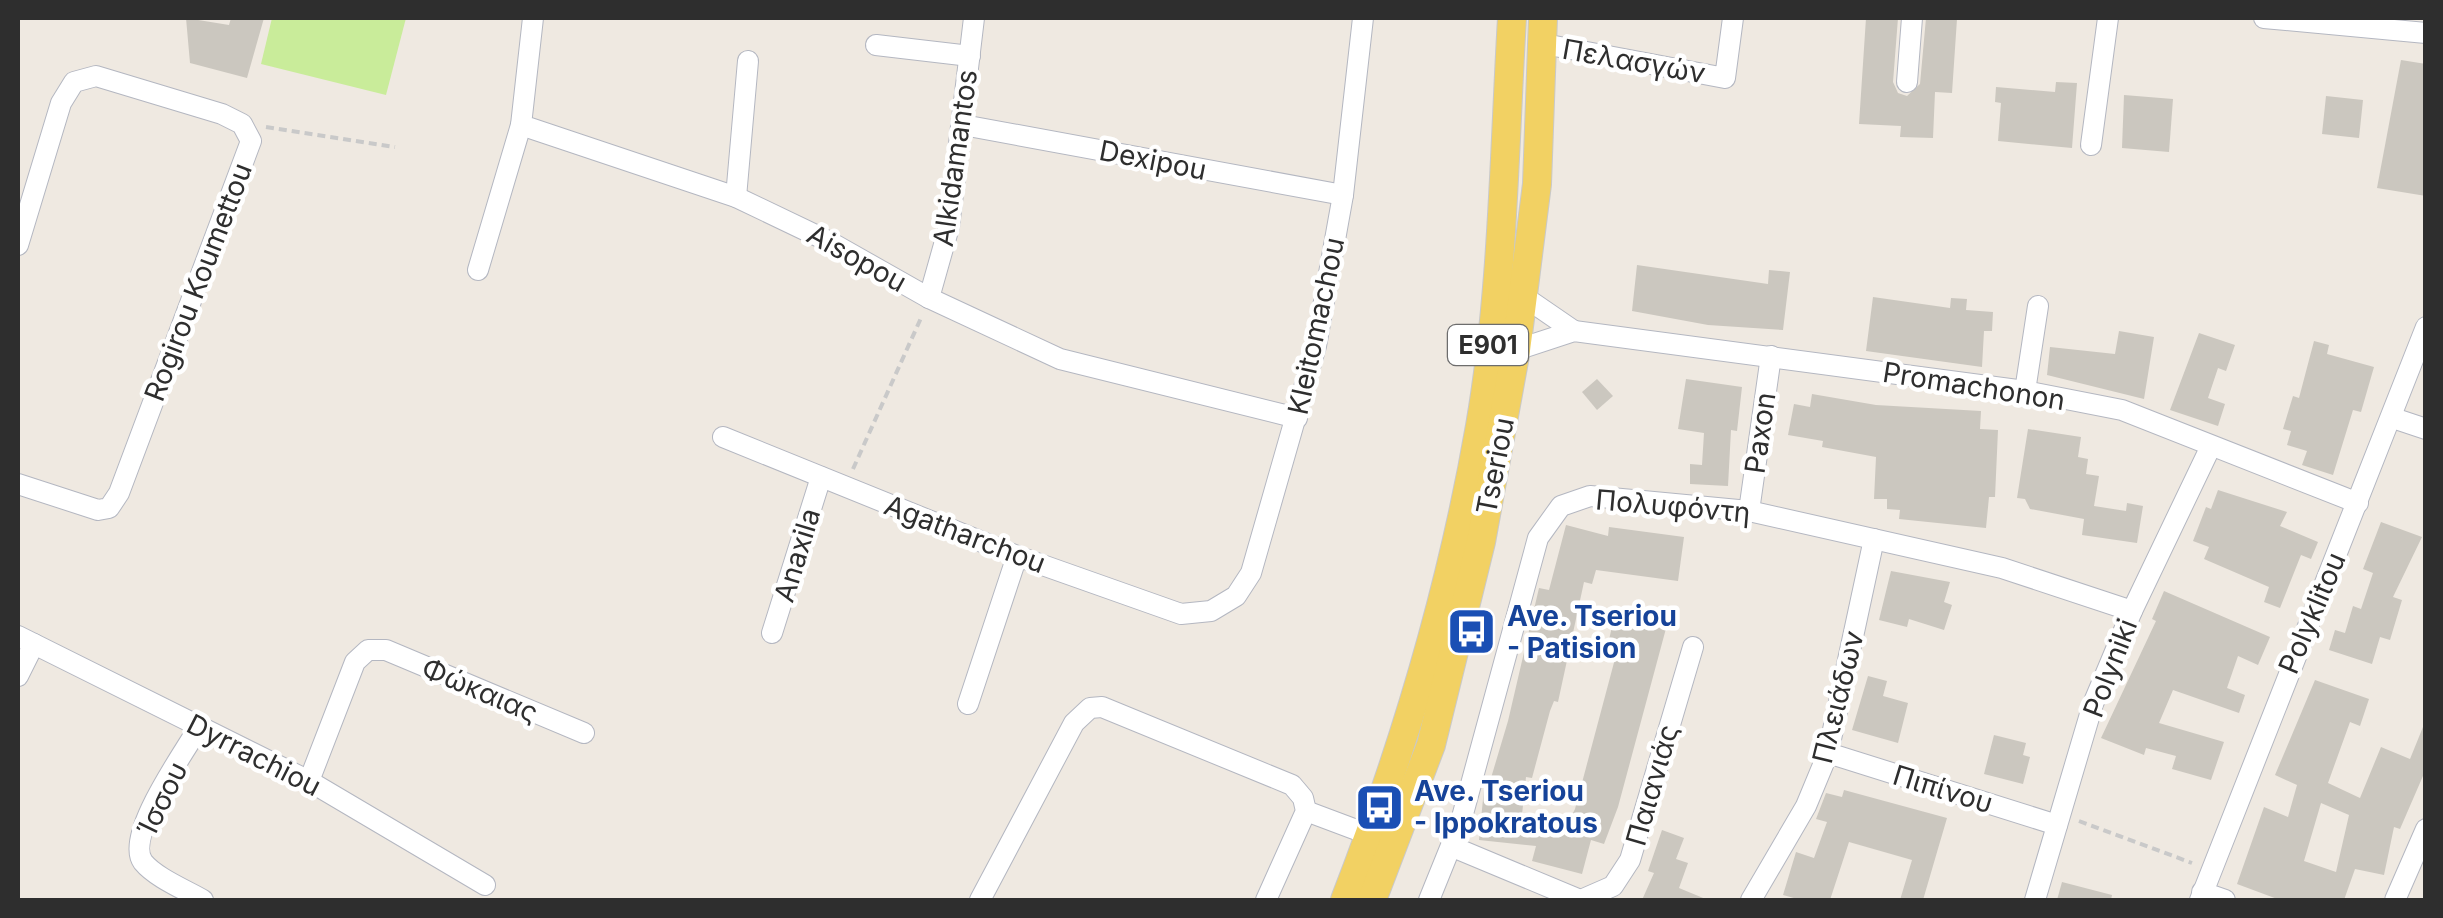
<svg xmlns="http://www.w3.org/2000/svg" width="2443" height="918" font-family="Inter,sans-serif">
<rect width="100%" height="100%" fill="#efe9e1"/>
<polygon fill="#c9ec9a" points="272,18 406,18 386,95 261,64"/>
<g fill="#cbc7bf" fill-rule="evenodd">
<polygon points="186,18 229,25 231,18 264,18 247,78 190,63"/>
<polygon points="1866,18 1898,18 1893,82 1898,93 1907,96 1920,84 1926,18 1957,19 1952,93 1935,92 1933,138 1900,137 1901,126 1859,124"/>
<polygon points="2401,60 2426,64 2426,196 2377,188"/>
<polygon points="2056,82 2077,83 2072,148 1998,141 2001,103 1995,102 1996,87 2055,92"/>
<polygon points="2124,95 2173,99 2169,152 2122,148"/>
<polygon points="2326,96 2363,100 2359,138 2322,134"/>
<polygon points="1637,265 1768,284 1769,270 1790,272 1783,330 1708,325 1632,311"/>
<polygon points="1873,297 1950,308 1951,298 1967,299 1966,310 1993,312 1992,331 1984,331 1982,367 1866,351"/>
<polygon points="2119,331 2154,337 2144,399 2047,375 2050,347 2115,354"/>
<polygon points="2199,333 2235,345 2226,371 2218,368 2208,398 2225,404 2218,426 2170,410"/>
<polygon points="2314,341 2329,345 2327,354 2374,367 2361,412 2353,410 2333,475 2302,465 2307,451 2287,445 2291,431 2283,429 2293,396 2299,398"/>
<polygon points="1597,379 1613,396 1597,410 1582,392"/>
<polygon points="1686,379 1742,387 1737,431 1731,430 1728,486 1690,484 1690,464 1702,465 1704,433 1678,429"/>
<polygon points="1812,394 1876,405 1981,411 1980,429 1998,430 1995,497 1989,497 1986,528 1899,519 1900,510 1887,509 1887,499 1874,499 1876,457 1822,447 1823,441 1788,435 1794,404 1810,407"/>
<polygon points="2028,429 2081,437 2078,457 2088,459 2086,474 2099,476 2094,506 2126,511 2127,503 2143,506 2137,543 2082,535 2084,519 2030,509 2025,499 2017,498"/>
<polygon points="2218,490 2287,512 2280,526 2318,542 2311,559 2301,555 2280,608 2264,602 2269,587 2204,559 2209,547 2193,541 2206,507 2211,509"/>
<polygon points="2381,522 2422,537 2393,597 2402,600 2390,640 2380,637 2372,664 2329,650 2335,630 2345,633 2353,606 2361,609 2373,573 2363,569"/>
<polygon points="1566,525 1608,536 1609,527 1684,537 1678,581 1596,570 1592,584 1584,582 1558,702 1554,701 1550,711 1532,778 1526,777 1521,824 1562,835 1575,809 1616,655 1606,653 1616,609 1668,621 1618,807 1604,844 1591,840 1582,874 1532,861 1536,846 1479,840 1484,789 1488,788 1508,721 1539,588 1549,590"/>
<polygon points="1891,571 1950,582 1944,602 1952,605 1944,630 1909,619 1907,627 1879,620"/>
<polygon points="2164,591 2270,637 2258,665 2238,656 2227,688 2245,695 2239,713 2173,690 2159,723 2224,742 2211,780 2172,769 2176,756 2146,748 2144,755 2101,738 2156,621 2152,619"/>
<polygon points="1868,676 1887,681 1883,696 1908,703 1898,743 1852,730"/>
<path d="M2315,680L2369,699L2360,726L2350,722L2328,783L2360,798L2381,747L2410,759L2425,722L2426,769L2400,829L2394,827L2384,875L2355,869L2344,900H2280L2237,884L2264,807L2288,817L2297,785L2275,775ZM2321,803L2349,815L2336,872L2304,861Z"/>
<polygon points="1994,735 2026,743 2023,755 2030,757 2023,784 1984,774"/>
<polygon points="1844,790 1947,818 1923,900 1900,900 1912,860 1849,842 1830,900 1801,900 1783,895 1796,852 1814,858 1827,822 1816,819 1826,793 1842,797"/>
<polygon points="1662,830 1684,838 1676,859 1688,863 1679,888 1708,900 1642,900 1654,873 1648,871"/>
<polygon points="2062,882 2112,895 2111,900 2057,900"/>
</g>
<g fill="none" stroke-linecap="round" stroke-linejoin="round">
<defs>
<g id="minor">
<polyline points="533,18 521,125 736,197 830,242 929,298 1060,359 1297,418"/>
<polyline points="2264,18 2426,33"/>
<polyline points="1544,44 1725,78 1733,18"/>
<polyline points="876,45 970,56"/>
<polyline points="1907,82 1912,18"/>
<polyline points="963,125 1343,195"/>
<polyline points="2091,145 2108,18"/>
<polyline points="736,197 748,61"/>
<polyline points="18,245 61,103 74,82 96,76 222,114 242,124 251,141 119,493 109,508 98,510 18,484"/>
<polyline points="478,270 521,125"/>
<polyline points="1523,296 1574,331"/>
<polyline points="929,298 949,227 974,18"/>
<polyline points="1516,350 1574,331 2025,391 2122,410 2358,503"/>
<polyline points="2025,391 2038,306"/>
<polyline points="2393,418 2426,429"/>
<polyline points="723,437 1017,556 1181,614 1211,611 1236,596 1251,573 1316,346 1343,195 1363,18"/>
<polyline points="1749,511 1771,356"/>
<polyline points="772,633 821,477"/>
<polyline points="18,636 309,781 485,885"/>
<polyline points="18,676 34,644"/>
<polyline points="968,704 1017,556"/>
<path d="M199,727C184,753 124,836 143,862C156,878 186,890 203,900"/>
<polyline points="1828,753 2057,825"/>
<polyline points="309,781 355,662 368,650 386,650 584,733"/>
<polyline points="1306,811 1370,835"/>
<polyline points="1453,847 1580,900"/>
<polyline points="2202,892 2225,900"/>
<polyline points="980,900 1074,723 1090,708 1102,707 1292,785 1303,798 1306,811 1266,900"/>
<polyline points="1429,900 1461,821 1538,538 1561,506 1590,496 1749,511 2002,568 2132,611"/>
<polyline points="1581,900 1613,886 1630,860 1693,647"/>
<polyline points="1751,900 1806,806 1828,753 1874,539"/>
<polyline points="2035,900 2093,704 2132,611 2211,446"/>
<polyline points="2200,900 2426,327"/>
<polyline points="2395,900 2426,829"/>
</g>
<g id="major">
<path d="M1345,900C1404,748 1452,587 1480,426C1503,293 1504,153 1512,18"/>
<polyline points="1372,900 1431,745 1481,542 1516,350 1537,184 1543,18"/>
</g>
</defs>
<use href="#minor" stroke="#b4b7c1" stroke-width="22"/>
<use href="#major" stroke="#c9c9c9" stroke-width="30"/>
<g stroke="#c9c9c9" stroke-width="4" stroke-dasharray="8 5" stroke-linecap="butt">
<polyline points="266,127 395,147"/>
<polyline points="853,469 921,318"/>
<polyline points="2079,821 2192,863"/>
</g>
<use href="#minor" stroke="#fff" stroke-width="20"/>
<use href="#major" stroke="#f2d163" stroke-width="28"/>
</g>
<defs>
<symbol id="bus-square" viewBox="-11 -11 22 22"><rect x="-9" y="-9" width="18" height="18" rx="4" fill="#1a4fb4" stroke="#fff"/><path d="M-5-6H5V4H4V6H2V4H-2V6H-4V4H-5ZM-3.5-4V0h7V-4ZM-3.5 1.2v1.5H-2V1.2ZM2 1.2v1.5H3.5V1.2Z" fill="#fff"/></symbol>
</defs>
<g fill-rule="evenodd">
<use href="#bus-square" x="1444" y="604" width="55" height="55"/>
<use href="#bus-square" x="1352" y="780" width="55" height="55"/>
</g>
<g text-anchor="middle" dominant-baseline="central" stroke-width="9" stroke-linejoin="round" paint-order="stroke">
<rect fill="#fff" stroke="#6d6d6d" stroke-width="2.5" x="1448" y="325" width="80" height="40" rx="8"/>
<g font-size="25" font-weight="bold" fill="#2e2e2e">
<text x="1488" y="345">E901</text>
</g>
<g font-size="28" fill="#2e2e2e" stroke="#fff">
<text transform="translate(1634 61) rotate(10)">Πελασγών</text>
<text transform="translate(955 158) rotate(-82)">Alkidamantos</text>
<text transform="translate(1153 160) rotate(11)">Dexipou</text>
<text transform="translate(857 258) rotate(29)">Aisopou</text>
<text transform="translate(198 282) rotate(-69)">Rogirou Koumettou</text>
<text transform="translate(1316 326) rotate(-78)">Kleitomachou</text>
<text transform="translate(1974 386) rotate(9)">Promachonon</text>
<text transform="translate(1760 433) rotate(-82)">Paxon</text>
<text transform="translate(1495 466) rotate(-79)">Tseriou</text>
<text transform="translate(1673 506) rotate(5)">Πολυφόντη</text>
<text transform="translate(965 534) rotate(21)">Agatharchou</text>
<text transform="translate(797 555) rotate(-73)">Anaxila</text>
<text transform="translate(2312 613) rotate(-67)">Polyklitou</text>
<text transform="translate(2110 668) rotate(-69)">Polyniki</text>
<text transform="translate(480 690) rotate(23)">Φώκαιας</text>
<text transform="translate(1838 697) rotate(-76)">Πλειάδων</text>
<text transform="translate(254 755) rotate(27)">Dyrrachiou</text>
<text transform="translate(1652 785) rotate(-74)">Παιανιάς</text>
<text transform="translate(1943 789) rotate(17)">Πιπίνου</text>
<text transform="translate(162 799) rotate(-64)">Ίσσου</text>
</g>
<g font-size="28" font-weight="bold" fill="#164399" stroke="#fff" text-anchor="start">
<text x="1507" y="616">Ave. Tseriou<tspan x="1507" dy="32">- Patision</tspan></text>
<text x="1414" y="791">Ave. Tseriou<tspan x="1414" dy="32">- Ippokratous</tspan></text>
</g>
</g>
<rect width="2443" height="918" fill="none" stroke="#2e2e2e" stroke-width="40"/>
</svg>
